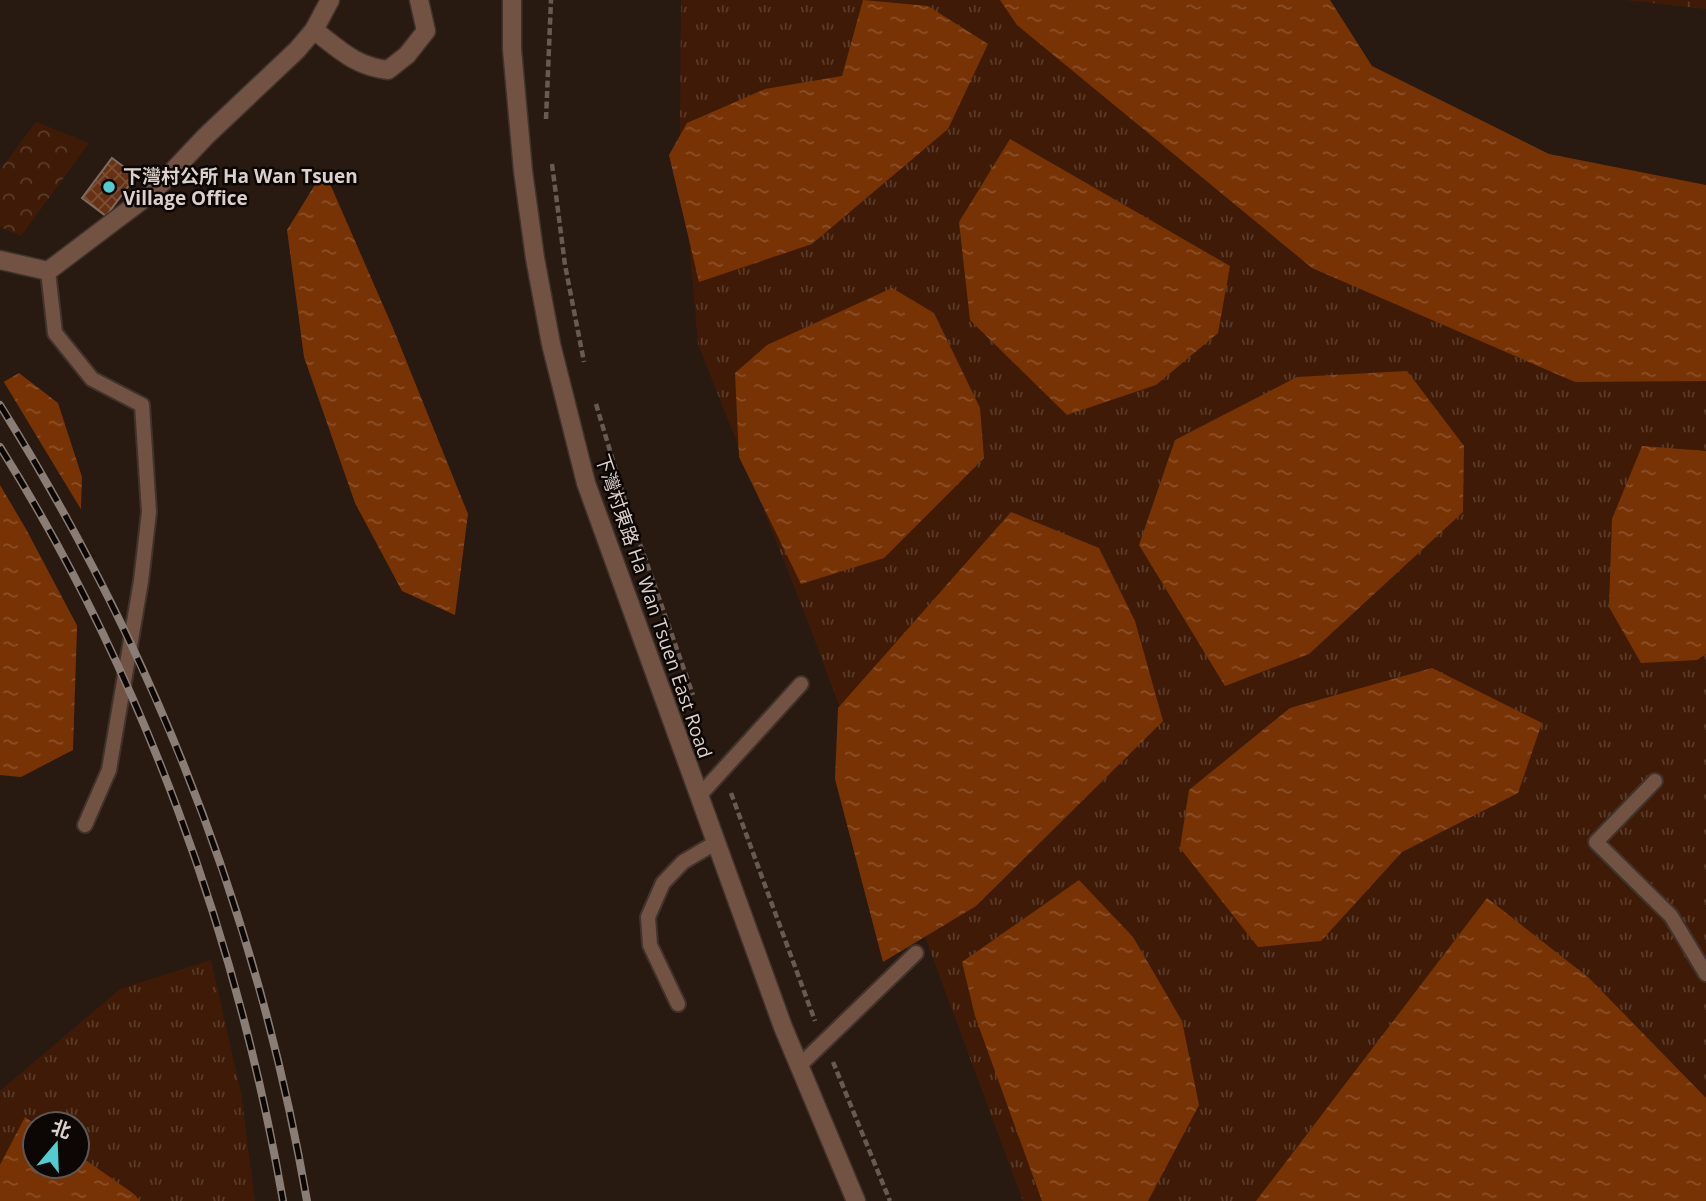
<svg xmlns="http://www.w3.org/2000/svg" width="1706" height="1201" font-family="'Open Sans','Noto Sans SC',sans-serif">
<defs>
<pattern id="grass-tufts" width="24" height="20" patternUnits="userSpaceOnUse" patternTransform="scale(1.75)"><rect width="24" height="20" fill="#3f1b07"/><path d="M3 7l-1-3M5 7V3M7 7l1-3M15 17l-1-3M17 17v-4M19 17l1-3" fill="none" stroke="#5a3b2a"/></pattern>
<pattern id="wetland-marsh" width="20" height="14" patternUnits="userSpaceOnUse" patternTransform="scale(1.75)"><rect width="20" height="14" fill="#3f1b07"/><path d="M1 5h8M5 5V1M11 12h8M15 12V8" fill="none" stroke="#5a3b2a"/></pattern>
<pattern id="park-crowns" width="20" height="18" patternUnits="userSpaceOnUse" patternTransform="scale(1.75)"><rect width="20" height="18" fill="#3f1b07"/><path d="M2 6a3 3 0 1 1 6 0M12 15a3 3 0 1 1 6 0" fill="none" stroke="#5a3b2a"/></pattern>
<pattern id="water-ripples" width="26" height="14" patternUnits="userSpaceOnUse" patternTransform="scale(1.75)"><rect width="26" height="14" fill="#783305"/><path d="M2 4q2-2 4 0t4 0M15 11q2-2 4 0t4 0" fill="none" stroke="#8b5028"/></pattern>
<pattern id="building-cross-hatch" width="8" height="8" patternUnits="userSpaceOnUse" patternTransform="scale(1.75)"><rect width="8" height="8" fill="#673113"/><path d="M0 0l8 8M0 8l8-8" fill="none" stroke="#7c4e34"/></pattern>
</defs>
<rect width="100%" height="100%" fill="#281911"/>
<g fill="url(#grass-tufts)" fill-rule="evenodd">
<polygon points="681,0 1005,0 1033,37 1312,268 1604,381 1706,381 1706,1201 1023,1201 807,619 698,344 680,135"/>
<path d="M211,960L241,1093L255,1201H0V1091L120,989ZM35,1124H77V1166H35Z"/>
</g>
<polygon fill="url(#wetland-marsh)" points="1625,0 1706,0 1706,9"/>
<polygon fill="url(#park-crowns)" points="36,122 89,143 21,236 0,227 0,170"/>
<g fill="url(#water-ripples)">
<polygon points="863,0 928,6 988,44 948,129 812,244 699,282 669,155 687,123 765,89 842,76"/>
<polygon points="1000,0 1330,0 1372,66 1549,154 1706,185 1706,381 1575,382 1312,268 1017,25"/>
<polygon points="1010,139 1230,266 1218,333 1156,385 1067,415 970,320 959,222"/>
<polygon points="324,170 393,328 468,514 455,615 402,591 355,503 304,357 287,230"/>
<polygon points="892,288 934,313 980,408 984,458 884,558 801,584 739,457 735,373 767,345"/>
<polygon points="1407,371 1464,446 1463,512 1309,654 1225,686 1139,545 1175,440 1297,377"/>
<polygon points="19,373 58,403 82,477 73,750 21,777 0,775 0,384"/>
<polygon points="1642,446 1706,451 1706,654 1697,660 1641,663 1609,607 1612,519"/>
<polygon points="1011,512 1099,548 1135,621 1163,721 976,906 883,962 835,779 838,708"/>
<polygon points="1432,668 1542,723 1518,793 1402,852 1321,941 1258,947 1180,848 1189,790 1290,708"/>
<polygon points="1079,880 1133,937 1182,1021 1199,1105 1148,1201 1042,1201 975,1016 962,962"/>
<polygon points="1487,898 1589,978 1706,1098 1706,1201 1256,1201"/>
<polygon points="25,1117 35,1124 35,1166 77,1166 77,1154 134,1194 140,1201 0,1201 0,1165"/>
</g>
<polygon fill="#281911" points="2,379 85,516 81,633 26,529 0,485 0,380"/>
<polygon fill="url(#building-cross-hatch)" stroke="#7e6a61" stroke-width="2" points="112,158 136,176 106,216 82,198"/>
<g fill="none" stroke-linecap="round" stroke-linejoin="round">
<defs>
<g id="service">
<polyline points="48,271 55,333 92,379 142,405 149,512 141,581 109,770 85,825"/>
<polyline points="1655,781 1596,842 1671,916 1706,974"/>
<polyline points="699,796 801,684"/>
<polyline points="678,1004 650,945 648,917 663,883 683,862 715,843"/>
<polyline points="798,1067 916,953"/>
</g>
<g id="minor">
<polyline points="512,0 512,49 523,171 535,258 551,344 586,483 783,1027 856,1201"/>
<path d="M314,30C340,50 355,66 388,70L407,55L426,31L419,0"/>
<polyline points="0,260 48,271 154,191 206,136 297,50 314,30 330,0"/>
</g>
</defs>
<use href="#service" stroke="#41332b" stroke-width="18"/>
<use href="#minor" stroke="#41332b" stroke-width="21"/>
<g stroke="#685a53" stroke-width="4.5" stroke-dasharray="7 3.5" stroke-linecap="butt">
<polyline points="546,119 551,0"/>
<polyline points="552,164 565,265 584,362"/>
<polyline points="596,404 625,501 693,695"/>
<polyline points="731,793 815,1021"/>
<polyline points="833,1062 890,1201"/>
</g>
<use href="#service" stroke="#725242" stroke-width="14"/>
<use href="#minor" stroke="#725242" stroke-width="18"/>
<defs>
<g id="rail">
<path d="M0,405C153,649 258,917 307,1201"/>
<path d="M0,447C143,675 237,936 283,1201"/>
</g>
</defs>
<use href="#rail" stroke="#8a7d76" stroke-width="8"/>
<use href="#rail" stroke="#0c0604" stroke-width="5" stroke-dasharray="16" stroke-linecap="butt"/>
</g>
<circle fill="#52cdcf" stroke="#0c0604" stroke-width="2.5" cx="109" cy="187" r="7"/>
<g text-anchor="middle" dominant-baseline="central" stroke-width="5" stroke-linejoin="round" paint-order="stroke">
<g font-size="19" font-weight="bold" fill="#dbd0cb" stroke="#0c0604" text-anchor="start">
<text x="123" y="176">下灣村公所 Ha Wan Tsuen<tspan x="123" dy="22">Village Office</tspan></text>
</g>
<g font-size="19" fill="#dbd0cb" stroke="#0c0604">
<text transform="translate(654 606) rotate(71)">下灣村東路 Ha Wan Tsuen East Road</text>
</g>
</g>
<g transform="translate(56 1145) rotate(19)"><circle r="33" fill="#0c0604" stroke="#5f5754" stroke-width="2"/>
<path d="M0-5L12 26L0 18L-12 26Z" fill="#52cdcf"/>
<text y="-10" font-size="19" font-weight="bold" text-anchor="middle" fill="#dbd0cb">北</text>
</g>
</svg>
